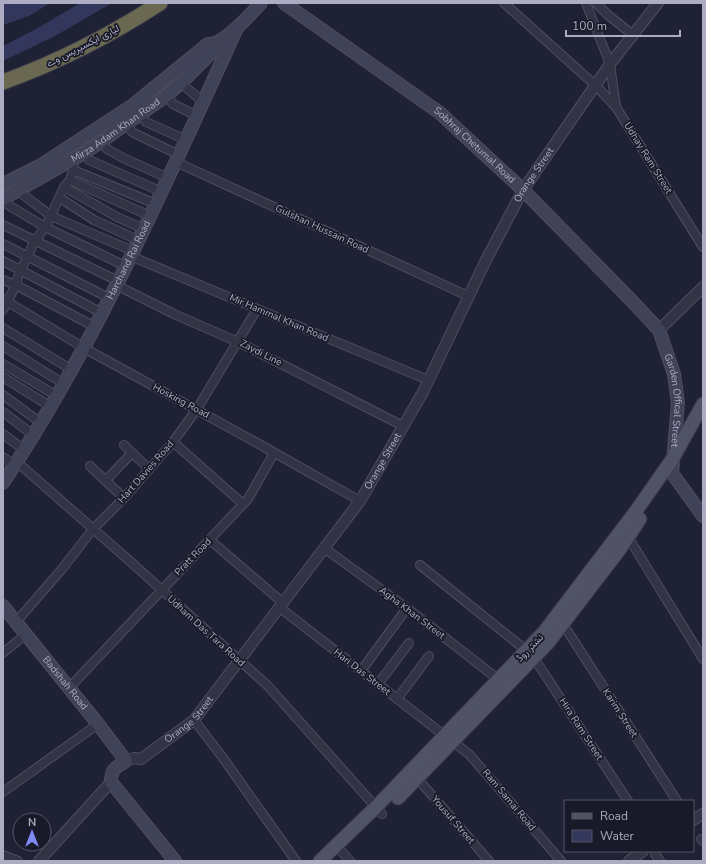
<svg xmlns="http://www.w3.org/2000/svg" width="706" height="864" font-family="'Nunito Sans',Vazirmatn,sans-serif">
<rect width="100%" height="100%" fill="#1f2134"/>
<g fill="#33375b">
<polygon points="3,3 50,3 29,16 3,25"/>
<polygon points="80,3 112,3 55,36 3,61 3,46 36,29"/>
</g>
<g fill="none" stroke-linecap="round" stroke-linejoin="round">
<defs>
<g id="minor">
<polyline points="504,3 595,85 616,107"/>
<polyline points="586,3 610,64 616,107 703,247"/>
<polyline points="596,3 608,15 633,35"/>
<polyline points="181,83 203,102"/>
<polyline points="166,96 173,104 197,116"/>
<polyline points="140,114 146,122 186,140"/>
<polyline points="126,123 132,132 179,155"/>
<polyline points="101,141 107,149 123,158 168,178"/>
<polyline points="89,160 162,192"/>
<polyline points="176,162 468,296"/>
<polyline points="73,170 156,204"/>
<polyline points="70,180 150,216"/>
<polyline points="64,187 117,217 144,229"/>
<polyline points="17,190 51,216 133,251"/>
<polyline points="60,198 94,220 138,240"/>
<polyline points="3,202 45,227 125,266"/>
<polyline points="3,225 118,281"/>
<polyline points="3,244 109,298"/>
<polyline points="130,256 428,380"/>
<polyline points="3,261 102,313"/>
<polyline points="3,280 16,285 95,327"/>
<polyline points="116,285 174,314 238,342 403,426"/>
<polyline points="3,299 84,348 259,444 360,501"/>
<polyline points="3,310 16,285 19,273 28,256 32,246 48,222 64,187 70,180 73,170 74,158"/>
<polyline points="3,328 72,370"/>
<polyline points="3,346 64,384"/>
<polyline points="3,364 57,396"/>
<polyline points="3,377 51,407"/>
<polyline points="3,395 41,423"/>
<polyline points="3,412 33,435"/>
<polyline points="3,434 24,450"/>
<polyline points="173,442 243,504"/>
<polyline points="124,445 149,469"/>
<polyline points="3,457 14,465"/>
<polyline points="17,462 132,563 268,686 382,814"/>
<polyline points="90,466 124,498"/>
<polyline points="106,480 132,453"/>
<polyline points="628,537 703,659"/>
<polyline points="210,540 283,603"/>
<polyline points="324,548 407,608 499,680"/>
<polyline points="420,565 527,651"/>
<polyline points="279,607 445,736"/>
<polyline points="16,622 62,569 93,529 124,498 173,442 197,409 257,309"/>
<polyline points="563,624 677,801"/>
<polyline points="3,653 26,634"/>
<polyline points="534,658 628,801"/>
<polyline points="361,671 407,608"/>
<polyline points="378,684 409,643"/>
<polyline points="69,688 248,499 274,453"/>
<polyline points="397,699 429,656"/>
<polyline points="194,720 223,758 296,861"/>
<polyline points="453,742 469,754 561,861"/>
<polyline points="417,778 489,861"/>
<polyline points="3,792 98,724"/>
<polyline points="701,839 703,841"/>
<polyline points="342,852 350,861"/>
<polyline points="655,854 660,861"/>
<polyline points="3,855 18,861"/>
</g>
<g id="tertiary">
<polyline points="659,330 703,287"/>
<path id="s1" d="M126,761L134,758L141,759L194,720L360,501L423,392L486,260L523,190L610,64L658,3"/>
<polyline points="693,820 703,814"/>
<polyline points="39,861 111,782"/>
<polyline points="629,861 643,851"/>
</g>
<g id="secondary">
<path id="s2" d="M284,3L440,113L523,190L631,300L659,330L674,374L678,403L672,473L703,516"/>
<path d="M3,184L41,165L133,105L208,44C223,45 251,14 261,3"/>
<path id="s3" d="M3,199L86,152L166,96L181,83L214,50V45"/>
<path id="s4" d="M3,483C98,340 166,183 237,28"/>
<path id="s5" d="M3,606L98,724L126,761C116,767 111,769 111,782L175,861"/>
</g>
<g id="primary">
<polyline points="398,798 548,643 620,549 640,519"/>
<polyline points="320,861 376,807 544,632 636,511 673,458 703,404"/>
</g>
<path id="motorway" d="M3,82C58,62 111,35 160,3"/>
</defs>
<use href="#minor" stroke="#4d4f60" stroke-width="10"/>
<use href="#tertiary" stroke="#4d4f60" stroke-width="12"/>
<use href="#secondary" stroke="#4d4f60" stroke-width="14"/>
<use href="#primary" stroke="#393b4b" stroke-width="15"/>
<use href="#motorway" stroke="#3a3c4c" stroke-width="17"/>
<use href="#minor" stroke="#323445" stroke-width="8"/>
<use href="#tertiary" stroke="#323445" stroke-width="10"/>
<use href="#secondary" stroke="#404257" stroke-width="12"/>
<use href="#primary" stroke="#505265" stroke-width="13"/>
<use href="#motorway" stroke="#6a6850" stroke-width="15"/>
</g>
<g text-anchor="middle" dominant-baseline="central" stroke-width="3.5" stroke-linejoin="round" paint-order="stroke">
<g font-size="10" fill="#acadc2" stroke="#181a29">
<text transform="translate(83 46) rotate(-27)">لیاری ایکسپریس وے</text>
<text stroke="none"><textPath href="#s3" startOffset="132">Mirza Adam Khan Road</textPath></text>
<text stroke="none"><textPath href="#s2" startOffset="238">Sobhraj Chetumal Road</textPath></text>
<text transform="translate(648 158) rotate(58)">Udhay Ram Street</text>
<text stroke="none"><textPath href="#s1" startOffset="726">Orange Street</textPath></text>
<text transform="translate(322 229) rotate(25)">Gulshan Hussain Road</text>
<text stroke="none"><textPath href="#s4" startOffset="256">Harchand Rai Road</textPath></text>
<text transform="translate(279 318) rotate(23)">Mir Hammal Khan Road</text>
<text transform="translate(261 353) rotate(27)">Zaydi Line</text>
<text transform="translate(181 401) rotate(28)">Hosking Road</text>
<text stroke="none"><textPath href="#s2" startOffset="572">Garden Offical Street</textPath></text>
<text stroke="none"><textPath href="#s1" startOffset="402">Orange Street</textPath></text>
<text transform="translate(146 472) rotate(-49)">Hart Davies Road</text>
<text transform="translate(193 557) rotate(-46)">Pratt Road</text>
<text transform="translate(412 613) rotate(37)">Agha Khan Street</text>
<text transform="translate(206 631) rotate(42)">Udham Das Tara Road</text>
<text transform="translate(530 648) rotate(-46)">نشتر روڈ</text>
<text transform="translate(362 672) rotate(38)">Hari Das Street</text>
<text stroke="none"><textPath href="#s5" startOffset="99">Badshah Road</textPath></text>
<text transform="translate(620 713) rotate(57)">Karim Street</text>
<text stroke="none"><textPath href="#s1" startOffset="78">Orange Street</textPath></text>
<text transform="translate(581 729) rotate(57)">Hira Ram Street</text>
<text transform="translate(509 800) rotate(50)">Ram Samai Road</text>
<text transform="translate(453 820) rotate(49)">Yousuf Street</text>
</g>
</g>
<rect width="706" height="864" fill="none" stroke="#acadc2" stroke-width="8"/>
<rect x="564" y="800" width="130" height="52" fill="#181a29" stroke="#535566"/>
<rect x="572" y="813" width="20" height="6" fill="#505265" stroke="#535566"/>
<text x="600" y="820" font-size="12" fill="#acadc2">Road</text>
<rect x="572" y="830" width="20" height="12" fill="#33375b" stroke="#535566"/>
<text x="600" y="840" font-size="12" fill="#acadc2">Water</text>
<g transform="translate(32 832)"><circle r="19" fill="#181a29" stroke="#535566"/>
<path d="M0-3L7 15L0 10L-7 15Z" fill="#8088f3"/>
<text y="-6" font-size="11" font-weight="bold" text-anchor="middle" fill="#acadc2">N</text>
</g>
<path d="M566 30v6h114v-6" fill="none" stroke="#acadc2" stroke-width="2"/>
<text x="572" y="30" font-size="12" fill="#acadc2" stroke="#181a29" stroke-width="3" paint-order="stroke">100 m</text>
</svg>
